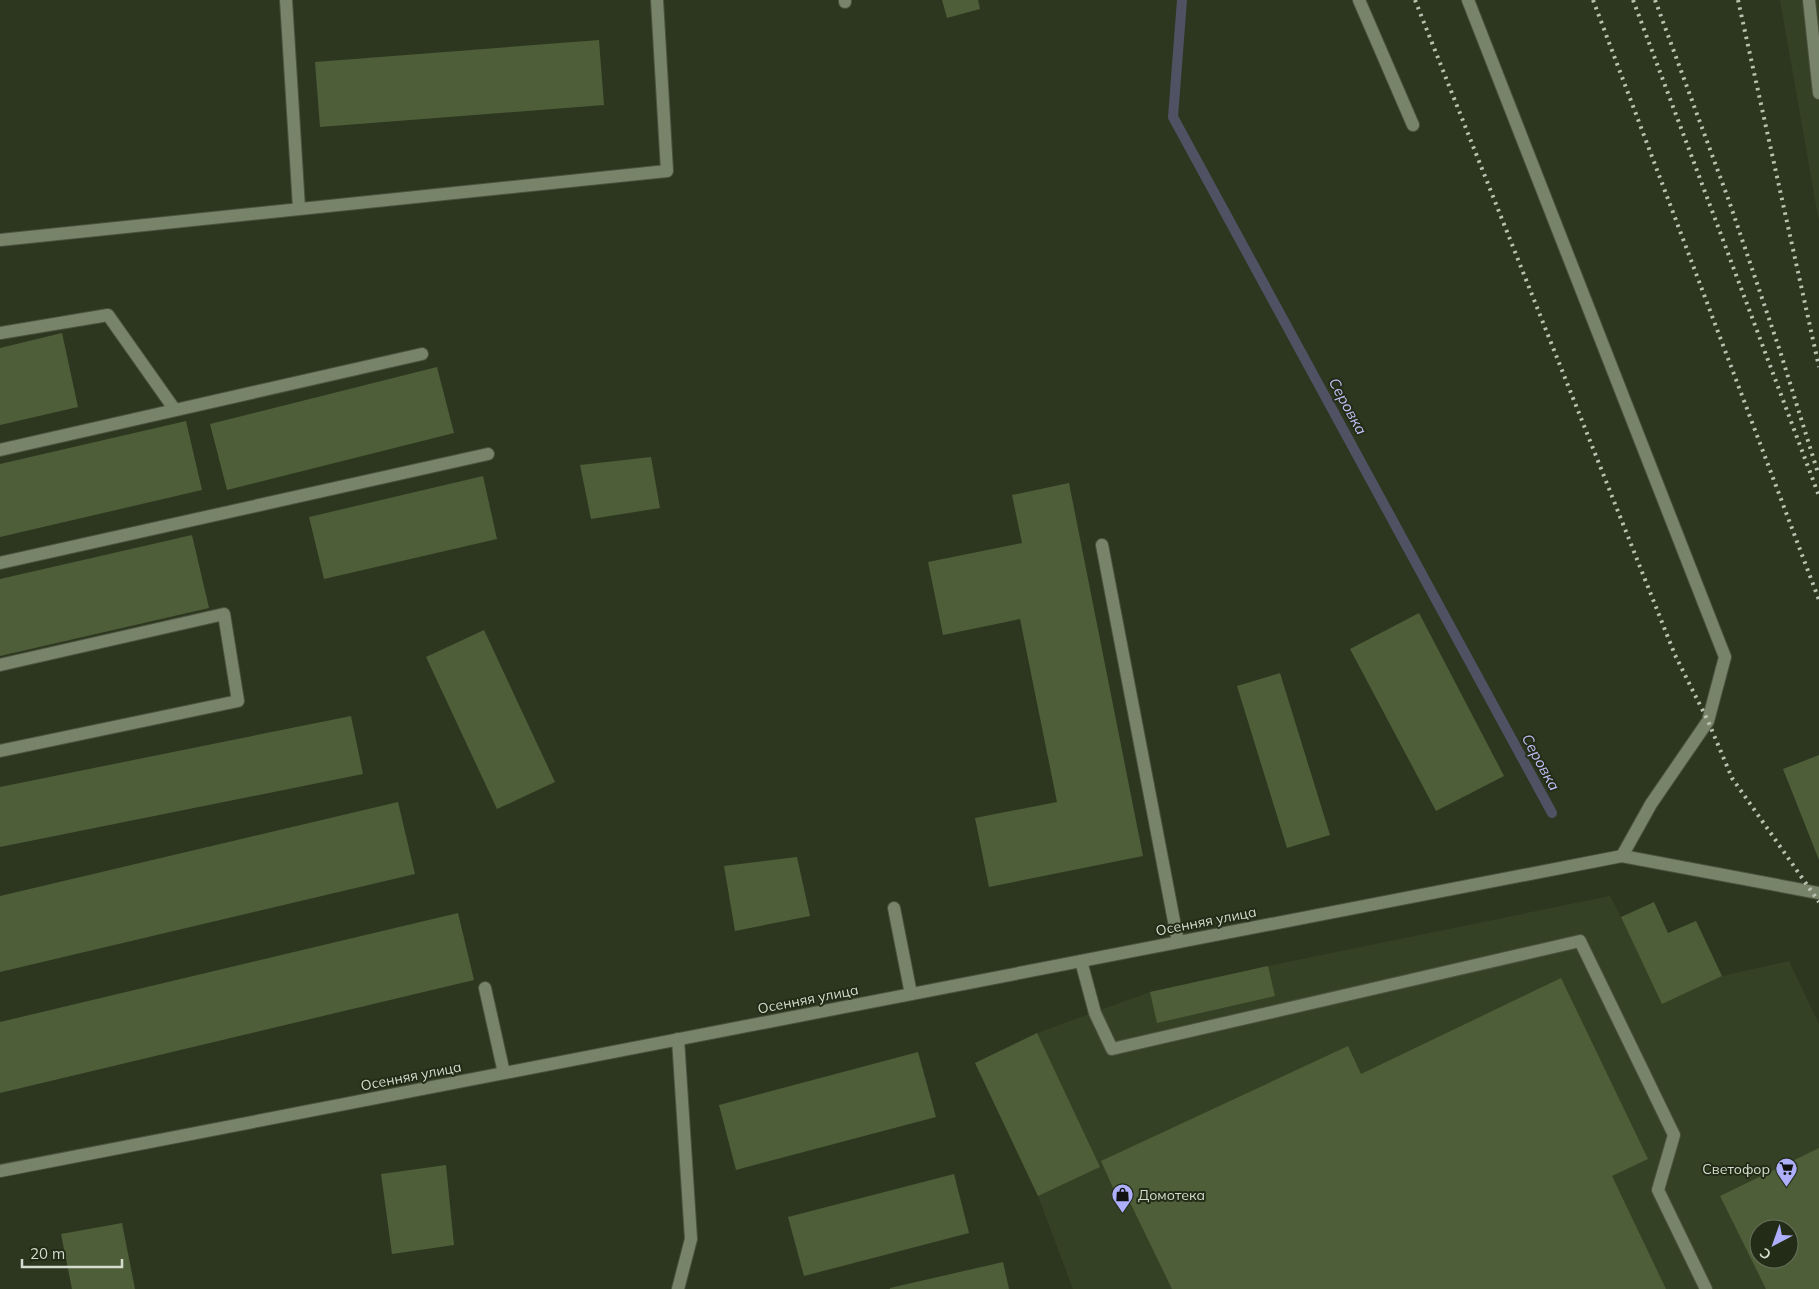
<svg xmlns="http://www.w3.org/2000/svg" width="1819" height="1289" font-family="Mulish,sans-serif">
<rect width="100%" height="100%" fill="#2d3720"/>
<g fill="#354124" fill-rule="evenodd">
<polygon points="1780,0 1819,0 1819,222"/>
<path d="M1610,896L1621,917L1722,976L1789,961L1819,1024V1289H1073L1038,1196L975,1063L1037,1033L1150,992L1268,966ZM1759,1229H1789V1259H1759Z"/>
</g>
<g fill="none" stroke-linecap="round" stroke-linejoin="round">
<polyline stroke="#505163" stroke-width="10" points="1182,0 1173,117 1552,813"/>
</g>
<g fill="#4e5e38" fill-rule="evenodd">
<polygon points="942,0 978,0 980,9 947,18"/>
<polygon points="599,40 604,105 320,127 315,62"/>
<polygon points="62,333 78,407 0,425 0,348"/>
<polygon points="437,367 454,433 227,490 210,424"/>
<polygon points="186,421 202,490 0,537 0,464"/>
<polygon points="651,457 660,508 591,519 580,465"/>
<polygon points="483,476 497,539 324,579 309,517"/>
<polygon points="1069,483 1143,856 989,887 975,818 1057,802 1020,619 943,635 928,562 1022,543 1012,495"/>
<polygon points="192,535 209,608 0,656 0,579"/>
<polygon points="1419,613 1504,776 1436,811 1350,649"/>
<polygon points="484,630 555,782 497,809 426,657"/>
<polygon points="1280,673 1330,835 1287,848 1237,686"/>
<polygon points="351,716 363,774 0,847 0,787"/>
<polygon points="1819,755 1819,860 1783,769"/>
<polygon points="398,802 415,874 0,972 0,896"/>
<polygon points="797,857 810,916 735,931 724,866"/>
<polygon points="1654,902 1668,933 1696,921 1722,976 1662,1004 1621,917"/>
<polygon points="458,913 474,980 0,1093 0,1022"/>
<polygon points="1268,966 1275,996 1157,1023 1150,992"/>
<polygon points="1561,978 1648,1159 1612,1176 1666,1289 1172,1289 1122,1186 1114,1190 1101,1161 1348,1046 1361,1074"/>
<polygon points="1037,1033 1100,1167 1038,1196 975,1063"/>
<polygon points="918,1052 936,1117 736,1170 719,1105"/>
<path d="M1819,1148V1289H1766L1720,1196ZM1759,1229H1789V1259H1759Z"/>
<polygon points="446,1165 454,1245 392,1254 381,1174"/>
<polygon points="954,1174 969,1233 804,1276 788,1217"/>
<polygon points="122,1223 135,1289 72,1289 61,1234"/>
<polygon points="1003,1262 1009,1289 890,1289 890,1288"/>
</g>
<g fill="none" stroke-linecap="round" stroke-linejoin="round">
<defs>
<g id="lane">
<polyline points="286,0 299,208"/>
<polyline points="845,0 845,2"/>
<polyline points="1359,0 1413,125"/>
<polyline points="1468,0 1725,657 1708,721 1651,804 1622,856"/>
<polyline points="1809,0 1819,93"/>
<polyline points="0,240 667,171 657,0"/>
<polyline points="0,333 108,315 175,410"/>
<polyline points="0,450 422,354"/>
<polyline points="1102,545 1178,942"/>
<polyline points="0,563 488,454"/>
<polyline points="0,665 224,614 238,701 0,751"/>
<polyline points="894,908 911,994"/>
<polyline points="1081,961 1095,1013 1112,1049 1580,941 1674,1135 1658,1190 1706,1289"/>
<polyline points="485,988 504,1073"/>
<polyline points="678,1289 691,1239 678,1039"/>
</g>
<polyline id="street" points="0,1171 1622,856 1819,893"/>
</defs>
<use href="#lane" stroke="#4b533f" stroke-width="14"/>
<use href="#street" stroke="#4b533f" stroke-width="14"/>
<use href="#lane" stroke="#78846a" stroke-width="12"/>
<use href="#street" stroke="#78846a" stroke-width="12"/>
<g stroke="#b9c1b1" stroke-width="4" stroke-dasharray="2.5 5" stroke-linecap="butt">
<polyline points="1415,0 1675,655 1708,721 1732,778 1819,902"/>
<polyline points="1593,0 1819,600"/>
<polyline points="1633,0 1819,496"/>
<polyline points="1655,0 1729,201 1780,351 1818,473"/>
<polyline points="1738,0 1819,367"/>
</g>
</g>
<defs>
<symbol id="supermarket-pin" viewBox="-11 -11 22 30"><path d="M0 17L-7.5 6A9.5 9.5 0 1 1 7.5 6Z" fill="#adaffb" stroke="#232c17"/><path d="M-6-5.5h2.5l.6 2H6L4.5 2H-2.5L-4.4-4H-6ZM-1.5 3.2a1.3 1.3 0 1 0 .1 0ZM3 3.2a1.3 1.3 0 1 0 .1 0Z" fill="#111"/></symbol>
<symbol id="shop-pin" viewBox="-11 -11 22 30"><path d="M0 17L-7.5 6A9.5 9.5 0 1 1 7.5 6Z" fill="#adaffb" stroke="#232c17"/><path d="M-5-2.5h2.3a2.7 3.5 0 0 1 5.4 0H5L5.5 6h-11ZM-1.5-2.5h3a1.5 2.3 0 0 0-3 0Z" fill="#111"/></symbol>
</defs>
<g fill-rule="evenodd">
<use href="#supermarket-pin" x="1774" y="1156" width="25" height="34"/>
<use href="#shop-pin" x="1110" y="1182" width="25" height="34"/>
</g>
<g text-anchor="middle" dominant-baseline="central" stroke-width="4" stroke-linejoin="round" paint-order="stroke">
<g font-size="14" fill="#d5dcce" stroke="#232c17">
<text transform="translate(1206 921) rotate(-11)">Осенняя улица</text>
<text transform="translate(808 999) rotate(-11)">Осенняя улица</text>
<text transform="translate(411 1076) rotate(-11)">Осенняя улица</text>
</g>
<g font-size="14" fill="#d5dcce" stroke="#232c17" text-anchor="end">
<text x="1770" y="1169">Светофор</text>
<text x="1138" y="1195" text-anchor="start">Домотека</text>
</g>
<g font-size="15" font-style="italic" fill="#bec0f5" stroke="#232c17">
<text transform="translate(1348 406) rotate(61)">Серовка</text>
<text transform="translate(1541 762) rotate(61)">Серовка</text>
</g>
</g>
<g transform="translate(1774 1244) rotate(221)"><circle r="24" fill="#232c17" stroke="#6a7260"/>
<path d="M0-4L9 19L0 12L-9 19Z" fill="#adaffb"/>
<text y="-8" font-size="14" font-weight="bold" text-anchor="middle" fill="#d5dcce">С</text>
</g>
<path d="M22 1259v8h100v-8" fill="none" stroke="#d5dcce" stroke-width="2.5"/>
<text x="30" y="1259" font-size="15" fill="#d5dcce" stroke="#232c17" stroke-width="4" paint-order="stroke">20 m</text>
</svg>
